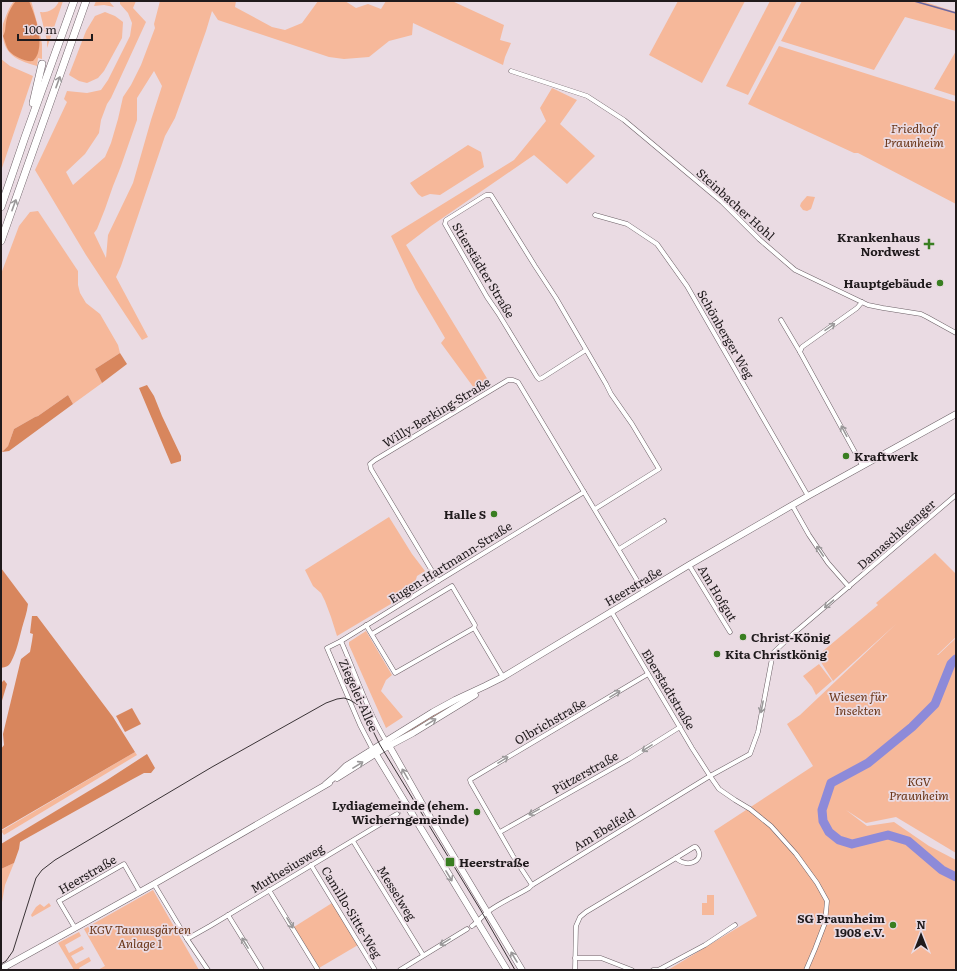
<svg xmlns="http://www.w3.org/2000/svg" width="957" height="971" font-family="Literata,serif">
<rect width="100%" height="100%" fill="#eadbe3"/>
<g fill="#f6b89a" fill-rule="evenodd">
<path d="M14,1H31L32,4L40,34L42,44V59L38,58L37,66C14,60 0,52 3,24C6,16 9,7 14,1Z"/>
<path d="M59,1H63L47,48V41L40,12C48,13 56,9 59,1Z"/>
<polygon points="96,1 109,1 114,7 104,5 94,6"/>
<path d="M120,1H136L133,8L146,22L111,98L107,104L101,120L99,133L85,154L66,172L73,185L105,157L111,143L118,119L123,97L131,85L141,65L155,28L154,24L160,1H236L235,7L272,27L285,30L302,23L313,8L318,1H345L356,8L368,4L381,9L386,1H452L504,25L500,40L511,43L505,57L503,65L413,23L412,35L389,41L369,57L344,59L329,57L218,20L212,11L206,31L175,118L165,136L121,266L116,277L148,337L142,340L86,255L35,170L67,102L64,99L67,91L87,93L101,90L108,80L130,36L132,23L128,13L120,4ZM154,71L162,86L151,120L133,183L108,235L106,258L94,233L97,229L105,209L113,186L121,166L137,120V98Z"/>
<polygon points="678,1 745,1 702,83 649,55"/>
<polygon points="770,1 797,1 748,95 726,86"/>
<polygon points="802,1 922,1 956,12 956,31 905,17 874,70 781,41"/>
<polygon points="105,12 115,16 123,22 122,38 104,71 98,78 87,83 79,81 69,75 86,31 95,16"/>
<polygon points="779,46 956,102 956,204 858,153 854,153 748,104"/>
<polygon points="956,51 956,96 934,89"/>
<polygon points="1,59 10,66 33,76 2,168"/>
<polygon points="552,88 577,100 560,124 595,156 567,184 534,155 431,226 406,245 488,380 474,388 441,343 445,338 416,289 391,236 514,160 546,121 540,108"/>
<polygon points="468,145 481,152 484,167 440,195 430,194 422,197 418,194 410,183"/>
<polygon points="807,196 815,197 811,209 807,211 803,210 800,206 801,203"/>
<polygon points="38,211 78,271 78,285 80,293 86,303 100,314 118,345 120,353 95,369 102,383 73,404 68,395 38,416 35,417 14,429 8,446 1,453 1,274 19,226 30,212"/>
<polygon points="389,517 412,554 425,571 417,576 415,583 416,589 337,636 331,617 325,601 321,593 313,586 305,570"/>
<polygon points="935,553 956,574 956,637 937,655 938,655 956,638 956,853 896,817 866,823 846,810 867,826 894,822 929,846 956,860 956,970 668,970 757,916 714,831 813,766 787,724 800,715 896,624 833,681 817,656 878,605 876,603"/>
<polygon points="366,631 392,675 386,680 381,691 403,717 386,728 349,645 349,642"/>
<polygon points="819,664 832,681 816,695 812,687 803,676"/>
<polygon points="469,696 398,739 397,738 457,701"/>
<polygon points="135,752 137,755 4,835 1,831"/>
<polygon points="14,863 5,885 2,902 1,902 1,869"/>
<polygon points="153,890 199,970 98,970 105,966 84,929"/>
<polygon points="707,895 714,895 714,915 702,915 702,903 707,903"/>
<polygon points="49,903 51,906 32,917 31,915 36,907 40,904 44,907"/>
<polygon points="332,903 358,945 319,968 294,927"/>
<polygon points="79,932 81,936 65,945 69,953 82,946 84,949 71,956 76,964 89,957 91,961 79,968 80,970 74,970 58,943"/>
</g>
<g fill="#d8865d">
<path d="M16,1H29C35,15 43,38 38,53C37,56 35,59 33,61C25,62 15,57 9,51C6,47 5,40 3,36C6,31 5,28 6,23C7,15 11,7 16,1Z"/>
<polygon points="120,353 127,364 102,383 95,369"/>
<polygon points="147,385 154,396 162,416 181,456 181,461 171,464 139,388"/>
<polygon points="68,395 73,404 9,451 2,452 8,446 14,429 35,417 38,416"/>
<path d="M1,568L28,604C27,613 24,620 22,628C19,639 17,651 11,662C9,666 6,667 1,668Z"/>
<polygon points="32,616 37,616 113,717 135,752 1,830 1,749 4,745 3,734 21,659 30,652 32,641 33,634 30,633"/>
<polygon points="4,680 7,684 1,704 1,683"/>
<polygon points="132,708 141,724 125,732 116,716"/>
<polygon points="147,754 155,768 151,773 144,773 131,780 20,842 19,849 14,863 1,869 1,844 107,780"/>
</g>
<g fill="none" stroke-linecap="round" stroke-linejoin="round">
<polyline stroke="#6c68a0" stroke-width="1.5" points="914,1 956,13"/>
<polyline stroke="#8d8ad9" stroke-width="9" points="956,659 951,664 935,704 912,727 868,763 831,783 822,810 823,821 829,832 839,840 852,844 888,835 908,841 942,870 956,877"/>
<polyline stroke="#c1b4bb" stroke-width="4" stroke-dasharray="4 2" stroke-linecap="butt" points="397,814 403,810"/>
<defs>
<g id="street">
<polyline points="511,71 587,96 624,120 722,202 759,239 795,270 868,305 883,308 921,314 927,317 956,333"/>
<polyline points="595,215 627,224 657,244 687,286 808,496"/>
<polyline points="862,302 857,308 802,347 800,352 862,465"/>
<polyline points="781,320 800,352"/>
<polyline points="586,350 542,378 539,379 537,377 498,313 487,297 445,224 446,220 486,195 491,195 535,266 556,298 606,384 611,394 632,424 659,469 595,509"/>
<polyline points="792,505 809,535 828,563 849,587"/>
<polyline points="619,549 664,521"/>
<polyline points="689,565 730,632"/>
<polyline points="438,581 371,469 370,464 375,460 508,380 513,380 518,382 644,592"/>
<polyline points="611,611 692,748 710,776 719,789 735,800 750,809 771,826 796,854 817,883 827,901 825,923 815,949 806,970"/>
<polyline points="366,625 395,673 474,628 503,677"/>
<polyline points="372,634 452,586 475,625 474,628"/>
<path d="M341,641C356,675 367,710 386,741"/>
<polyline points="373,750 360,725 327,648 341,641 438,581 584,492"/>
<polyline points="500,832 629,759 680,727"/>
<polyline points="353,841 423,955"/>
<path d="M694,847H696C707,859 688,870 676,858Z"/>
<polyline points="311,865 375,970"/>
<polyline points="154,884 187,939 208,970"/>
<polyline points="532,885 513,856 471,783 470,780 471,779 648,674"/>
<polyline points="269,890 318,970"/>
<polyline points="228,915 262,970"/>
<path d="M472,926C479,921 483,915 489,911C501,902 516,896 529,888L532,885L710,776L750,754L758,732L773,653L793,634L956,495"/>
<polyline points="75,928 59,901 61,900 124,864 140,892"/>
<polyline points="187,939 210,926 397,814"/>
<polyline points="575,958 601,958 632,970"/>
<polyline points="400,970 467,929"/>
<polyline points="575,970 576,926 580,917 586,912 676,858"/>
<polyline points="653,970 658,970 662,968 705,945 735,925"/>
</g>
<g id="secondary">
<polyline points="387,742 421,802 522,970"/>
<polyline points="374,751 507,970"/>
<polyline points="337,778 383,749 413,733 475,695"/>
<polyline points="326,784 338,774 346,766 433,712 455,700 485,686 503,677 689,565 808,496 956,414"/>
<polyline points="1,969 75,928 154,884 329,783"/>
</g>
<g id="highway">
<polyline points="33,103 42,64"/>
<polyline points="1,207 25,137 74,1"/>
<polyline points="1,241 86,1"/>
</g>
</defs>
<use href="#street" stroke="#6d6167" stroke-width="5"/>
<use href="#secondary" stroke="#6d6167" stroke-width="7"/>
<use href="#highway" stroke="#6d6167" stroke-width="8"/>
<use href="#street" stroke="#fff" stroke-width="4"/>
<use href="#secondary" stroke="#fff" stroke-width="6"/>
<use href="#highway" stroke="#fff" stroke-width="7"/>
<polyline stroke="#3a3336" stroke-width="1" points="1,964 6,961 13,951 36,878 42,870 55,860 212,767 326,703 337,699 344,698 350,700 358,705 364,713 380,745 480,909 515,970"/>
</g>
<defs><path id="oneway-shaft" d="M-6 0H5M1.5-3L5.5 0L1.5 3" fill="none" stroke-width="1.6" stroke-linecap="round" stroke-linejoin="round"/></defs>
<g stroke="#9a9899">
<use href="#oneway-shaft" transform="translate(58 82) rotate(-70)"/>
<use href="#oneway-shaft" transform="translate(14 205) rotate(-70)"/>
<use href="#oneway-shaft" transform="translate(830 327) rotate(-35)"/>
<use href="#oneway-shaft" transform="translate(844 431) rotate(-118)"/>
<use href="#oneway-shaft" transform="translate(820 551) rotate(-124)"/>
<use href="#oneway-shaft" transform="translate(829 604) rotate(140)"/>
<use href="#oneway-shaft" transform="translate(615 694) rotate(-31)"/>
<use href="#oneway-shaft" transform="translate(762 707) rotate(101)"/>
<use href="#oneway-shaft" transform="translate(431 722) rotate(-32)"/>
<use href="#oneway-shaft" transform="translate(647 748) rotate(148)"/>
<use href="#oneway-shaft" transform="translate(503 760) rotate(-32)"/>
<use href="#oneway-shaft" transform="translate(358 765) rotate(-32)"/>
<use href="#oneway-shaft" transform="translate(405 774) rotate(-120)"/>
<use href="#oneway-shaft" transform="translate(534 812) rotate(151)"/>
<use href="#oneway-shaft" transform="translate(449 876) rotate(59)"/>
<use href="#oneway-shaft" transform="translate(290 923) rotate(59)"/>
<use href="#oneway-shaft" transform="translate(445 942) rotate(149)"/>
<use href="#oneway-shaft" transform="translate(245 943) rotate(-121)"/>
<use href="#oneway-shaft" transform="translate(514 957) rotate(-121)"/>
</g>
<g fill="#397e21" stroke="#eadbe3" stroke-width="1.5">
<path d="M927 238h4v4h4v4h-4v4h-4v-4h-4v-4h4z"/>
<circle cx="940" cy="283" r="4"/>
<circle cx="846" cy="456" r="4"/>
<circle cx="494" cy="514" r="4"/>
<circle cx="743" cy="637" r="4"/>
<circle cx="717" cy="654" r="4"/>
<circle cx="477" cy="812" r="4"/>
<rect x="445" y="857" width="10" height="10" rx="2"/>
<circle cx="893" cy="925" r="4"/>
</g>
<g text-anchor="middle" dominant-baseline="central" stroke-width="3.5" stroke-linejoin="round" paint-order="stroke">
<g font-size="12" font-style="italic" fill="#6a3517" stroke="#eadbe3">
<text x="914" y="128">Friedhof<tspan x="914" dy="14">Praunheim</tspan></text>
<text x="858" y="696">Wiesen für<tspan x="858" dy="14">Insekten</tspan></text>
<text x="919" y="781">KGV<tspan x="919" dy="14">Praunheim</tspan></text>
<text x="140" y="929">KGV Taunusgärten<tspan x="140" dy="14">Anlage 1</tspan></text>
</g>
<g font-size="12" fill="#1f1a1c" stroke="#eadbe3">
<text transform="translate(736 204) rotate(42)">Steinbacher Hohl</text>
<text transform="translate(484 270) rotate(59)">Stierstädter Straße</text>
<text transform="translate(726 334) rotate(60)">Schönberger Weg</text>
<text transform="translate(436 412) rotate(-31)">Willy-Berking-Straße</text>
<text transform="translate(896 534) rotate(-41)">Damaschkeanger</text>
<text transform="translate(450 562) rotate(-32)">Eugen-Hartmann-Straße</text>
<text transform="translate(633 586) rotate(-31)">Heerstraße</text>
<text transform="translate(718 593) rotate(59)">Am Hofgut</text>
<text transform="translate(669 689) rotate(59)">Eberstadtstraße</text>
<text transform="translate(359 695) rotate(66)">Ziegelei-Allee</text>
<text transform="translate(550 721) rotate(-30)">Olbrichstraße</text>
<text transform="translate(585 772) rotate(-29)">Pützerstraße</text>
<text transform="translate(604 829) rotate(-31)">Am Ebelfeld</text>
<text transform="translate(287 868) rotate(-31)">Muthesiusweg</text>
<text transform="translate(87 874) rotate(-30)">Heerstraße</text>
<text transform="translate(397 893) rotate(58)">Messelweg</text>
<text transform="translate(352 912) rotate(59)">Camillo-Sitte-Weg</text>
</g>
<g font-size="12" font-weight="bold" fill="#1f1a1c" stroke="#eadbe3" text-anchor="end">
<text x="920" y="237">Krankenhaus<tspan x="920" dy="14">Nordwest</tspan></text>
<text x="932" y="283">Hauptgebäude</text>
<text x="854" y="456" text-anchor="start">Kraftwerk</text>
<text x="486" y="514">Halle S</text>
<text x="751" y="637" text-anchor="start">Christ-König</text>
<text x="725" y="654" text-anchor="start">Kita Christkönig</text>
<text x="469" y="805">Lydiagemeinde (ehem.<tspan x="469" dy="14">Wicherngemeinde)</tspan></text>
<text x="459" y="862" text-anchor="start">Heerstraße</text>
<text x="885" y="918">SG Praunheim<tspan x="885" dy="14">1908 e.V.</tspan></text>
</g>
</g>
<rect width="957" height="971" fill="none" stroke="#1f1a1c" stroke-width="4"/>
<g transform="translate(921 935)" stroke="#eadbe3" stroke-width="3" paint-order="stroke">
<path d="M0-3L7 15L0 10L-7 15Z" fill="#1f1a1c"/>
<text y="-6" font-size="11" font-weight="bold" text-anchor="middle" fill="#1f1a1c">N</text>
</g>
<path d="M18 34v6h74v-6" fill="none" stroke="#1f1a1c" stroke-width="2"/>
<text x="24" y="34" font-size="12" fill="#1f1a1c" stroke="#eadbe3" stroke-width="3" paint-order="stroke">100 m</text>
</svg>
